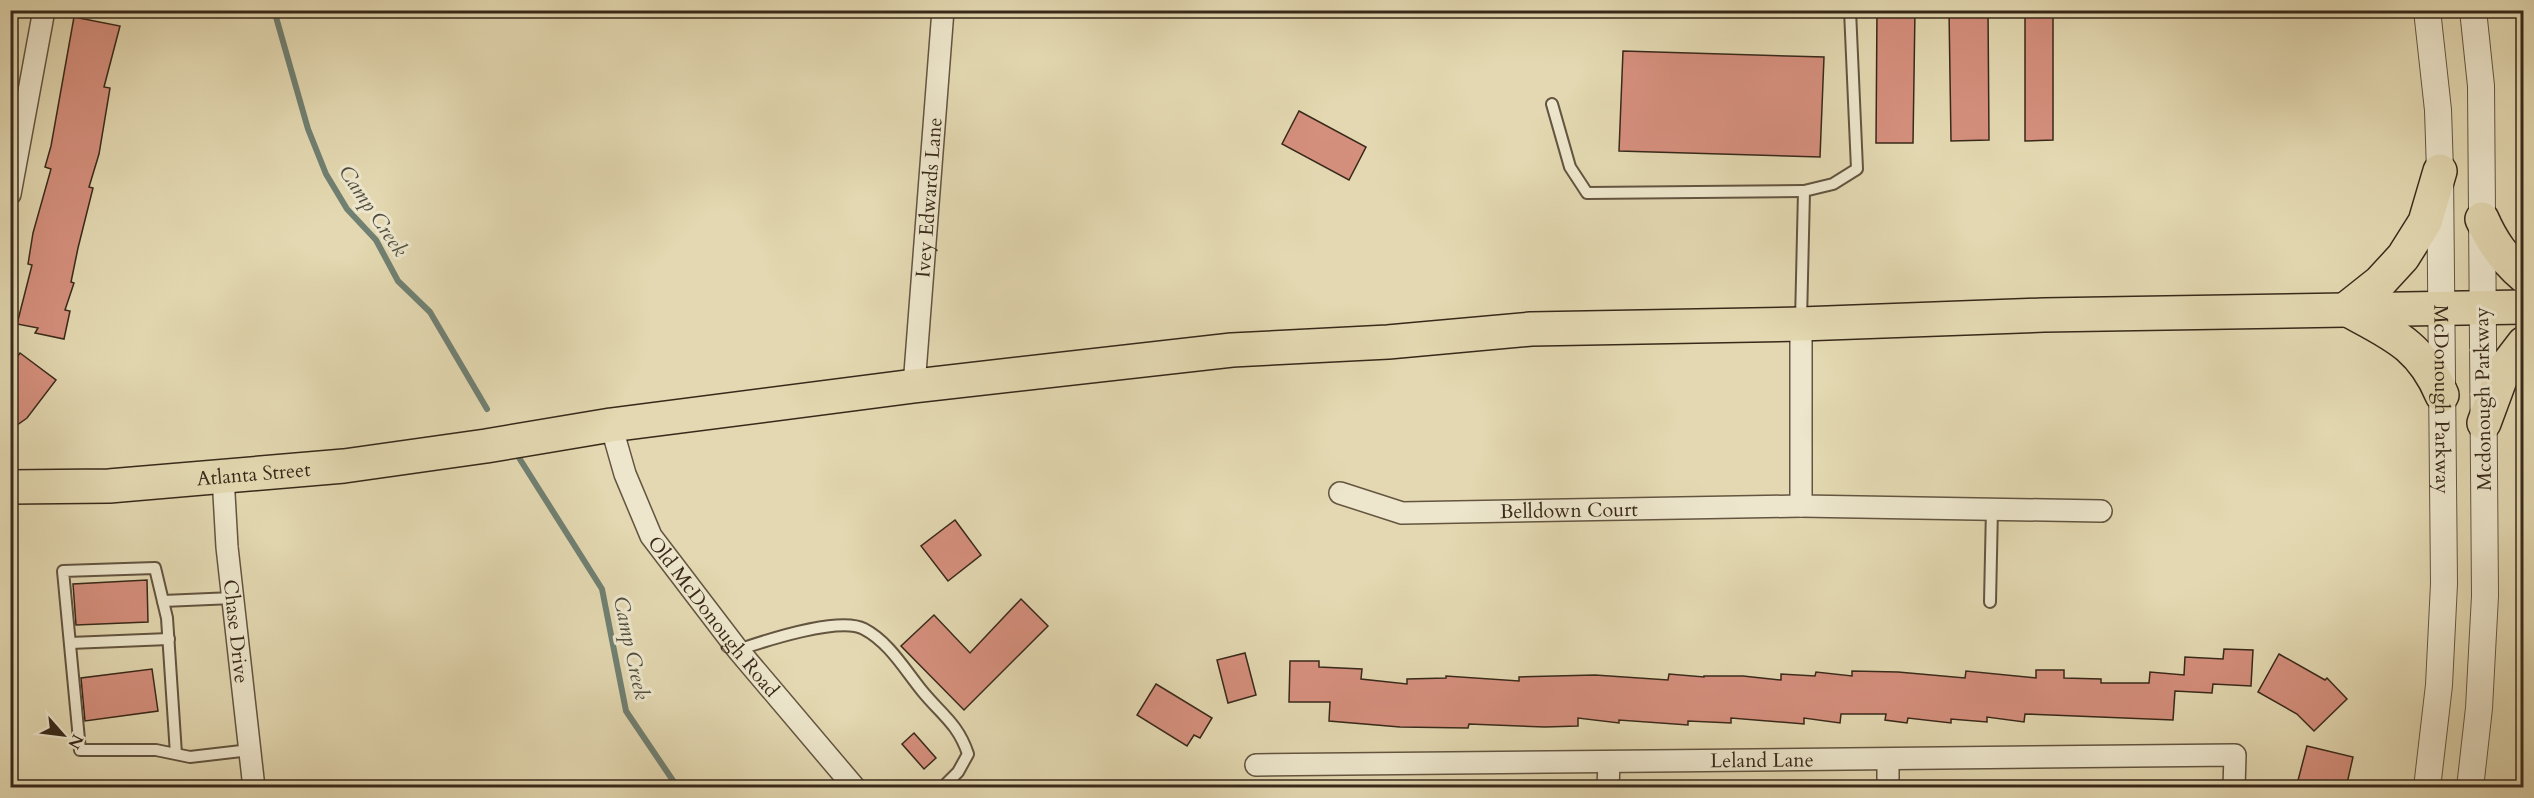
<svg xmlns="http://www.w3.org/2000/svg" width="2534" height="798" font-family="Cardo,serif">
<rect width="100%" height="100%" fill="#e3d8b1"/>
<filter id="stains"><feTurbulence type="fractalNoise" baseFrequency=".00333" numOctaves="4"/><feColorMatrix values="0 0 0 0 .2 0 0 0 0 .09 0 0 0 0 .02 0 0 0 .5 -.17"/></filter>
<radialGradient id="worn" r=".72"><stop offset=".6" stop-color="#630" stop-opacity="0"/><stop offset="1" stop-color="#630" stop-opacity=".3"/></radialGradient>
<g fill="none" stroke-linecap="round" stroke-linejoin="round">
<g stroke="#708072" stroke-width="6">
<polyline points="274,10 308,129 326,174 347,209 376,240 398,281 430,312 487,409"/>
<polyline points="516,453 602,589 626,711 678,788"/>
</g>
</g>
<g fill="#d58f7d" stroke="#38291a" stroke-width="1.5">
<polygon points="1877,10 1915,10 1913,143 1876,143"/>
<polygon points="1949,10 1988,10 1989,140 1951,141"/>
<polygon points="2025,10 2053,10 2053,140 2025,141"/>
<polygon points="74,17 120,26 104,87 110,88 99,154 89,187 93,188 78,248 71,282 74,283 65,310 70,311 64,339 35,333 38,328 17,324 32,265 28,264 33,233 51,169 45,167 51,146"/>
<polygon points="1623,51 1824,57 1820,157 1619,151"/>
<polygon points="1299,111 1366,147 1349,180 1282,144"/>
<polygon points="20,353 56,380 27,418 10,430 10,366"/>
<polygon points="955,520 981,555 948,581 921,546"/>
<polygon points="147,580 148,622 76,625 73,584"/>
<polygon points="1021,599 1048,626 964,710 901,646 934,615 970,653"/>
<polygon points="2224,649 2253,650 2251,686 2213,684 2212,693 2175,691 2173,720 2025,714 2024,722 1987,717 1987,722 1951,719 1951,723 1908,718 1907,723 1885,720 1886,714 1841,714 1840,723 1804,718 1804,724 1731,718 1731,723 1688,721 1688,725 1619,720 1619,723 1578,718 1578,726 1545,727 1469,724 1468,728 1400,727 1329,721 1330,702 1289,702 1290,661 1319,661 1319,667 1362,669 1361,679 1407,684 1407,679 1446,678 1446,676 1519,681 1519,677 1595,675 1668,680 1669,674 1704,677 1704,676 1743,676 1781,680 1781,674 1815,676 1816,672 1852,676 1852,671 1898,672 1965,678 1966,671 2036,678 2036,670 2064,670 2064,678 2101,679 2101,683 2149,683 2150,672 2184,675 2185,657 2223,659"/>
<polygon points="1245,653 1256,695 1228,703 1217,660"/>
<polygon points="2279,654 2325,680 2327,678 2347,699 2314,731 2297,714 2258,692"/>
<polygon points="152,669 158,711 85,721 81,678"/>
<polygon points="1156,684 1212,718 1200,738 1194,735 1187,746 1137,715"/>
<polygon points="914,733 936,758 924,769 902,744"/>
<polygon points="2307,746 2353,757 2346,788 2296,788"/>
</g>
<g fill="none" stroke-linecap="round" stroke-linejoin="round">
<defs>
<g id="service">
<polyline points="1552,104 1570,167 1587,193 1804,191"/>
<polyline points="1801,321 1804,191 1833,184 1857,169 1850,10"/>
<polyline points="163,601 233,598"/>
<polyline points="1990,602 1992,508"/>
<polyline points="70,643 169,639"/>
<path d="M738,650C764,641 840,616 864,629C889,642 905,670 923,692C942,715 958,724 968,754L958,772L942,788"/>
<polyline points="176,754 167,618 155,568 63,571 80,750 156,750 190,757 250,750"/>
</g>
<g id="minor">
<polyline points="10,194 44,10"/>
<polyline points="1801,324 1801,506 2101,511"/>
<path id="s1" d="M914,386L943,10"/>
<path id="s2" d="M611,425L625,474L651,536L738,650L855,788"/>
<path id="s3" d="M223,476L227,547L254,788"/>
<path id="s4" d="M1340,493L1402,513L1801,506"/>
<polyline points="1888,760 1888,788"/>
<path id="s5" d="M1256,765L2235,755L2234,788"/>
<polyline points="1608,788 1609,762"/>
</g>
<g id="tertiary">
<path id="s6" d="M2427,10L2438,110L2440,171L2444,584L2439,685L2427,788"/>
<polyline points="2470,788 2479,708 2485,596 2481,86 2473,10"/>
</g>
<g id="primary">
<path d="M2482,219C2492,242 2504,259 2524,276"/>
<polyline points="2346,309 2380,282 2403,257 2425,222 2440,171"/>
<path d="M2348,310C2392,334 2421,345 2442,395"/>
<polyline points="2484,423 2504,369 2524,343"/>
<path id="s7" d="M10,487L109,486L344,466L486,446L611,425L914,386L1232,350L1388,342L1531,329L1801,324L2044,315L2524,307"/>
</g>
</defs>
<use href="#service" stroke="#635540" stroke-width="14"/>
<use href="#minor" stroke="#635540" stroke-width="24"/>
<use href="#tertiary" stroke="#635540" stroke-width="28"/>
<use href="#primary" stroke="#38291a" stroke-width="36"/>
<use href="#service" stroke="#ede6cc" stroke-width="10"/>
<use href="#minor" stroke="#ede6cc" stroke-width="21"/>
<use href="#tertiary" stroke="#ede6cc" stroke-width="26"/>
<use href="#primary" stroke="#e3d8b1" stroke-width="33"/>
</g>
<g text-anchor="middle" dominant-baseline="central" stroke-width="6" stroke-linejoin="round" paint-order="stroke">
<g font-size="20" fill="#38291a" stroke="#ede6cc">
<text stroke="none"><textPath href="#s1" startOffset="189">Ivey Edwards Lane</textPath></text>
<text stroke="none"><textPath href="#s6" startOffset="390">McDonough Parkway</textPath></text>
<text transform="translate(2483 399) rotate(-91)">Mcdonough Parkway</text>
<text stroke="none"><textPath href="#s7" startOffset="244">Atlanta Street</textPath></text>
<text stroke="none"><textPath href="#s4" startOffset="232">Belldown Court</textPath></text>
<text stroke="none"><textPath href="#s2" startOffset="220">Old McDonough Road</textPath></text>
<text stroke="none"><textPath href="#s3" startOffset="156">Chase Drive</textPath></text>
<text stroke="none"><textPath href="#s5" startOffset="506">Leland Lane</textPath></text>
</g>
<g font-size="21" font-style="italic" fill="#4f4d3f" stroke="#ede6cc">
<text transform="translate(373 211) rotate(56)">Camp Creek</text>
<text transform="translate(631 648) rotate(78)">Camp Creek</text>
</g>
</g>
<rect width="2534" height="798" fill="none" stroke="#e3d8b1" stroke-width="36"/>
<rect x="12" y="12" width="2510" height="774" fill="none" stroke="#38291a" stroke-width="3"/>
<rect x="18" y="18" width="2498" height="762" fill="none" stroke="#38291a" stroke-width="1.5"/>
<g transform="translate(63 735) rotate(118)" stroke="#ede6cc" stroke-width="4.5" paint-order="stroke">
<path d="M0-4.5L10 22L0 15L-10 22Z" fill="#38291a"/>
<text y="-9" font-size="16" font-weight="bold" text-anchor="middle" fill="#38291a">N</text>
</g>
<rect width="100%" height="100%" filter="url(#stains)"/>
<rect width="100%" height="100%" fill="url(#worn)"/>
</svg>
